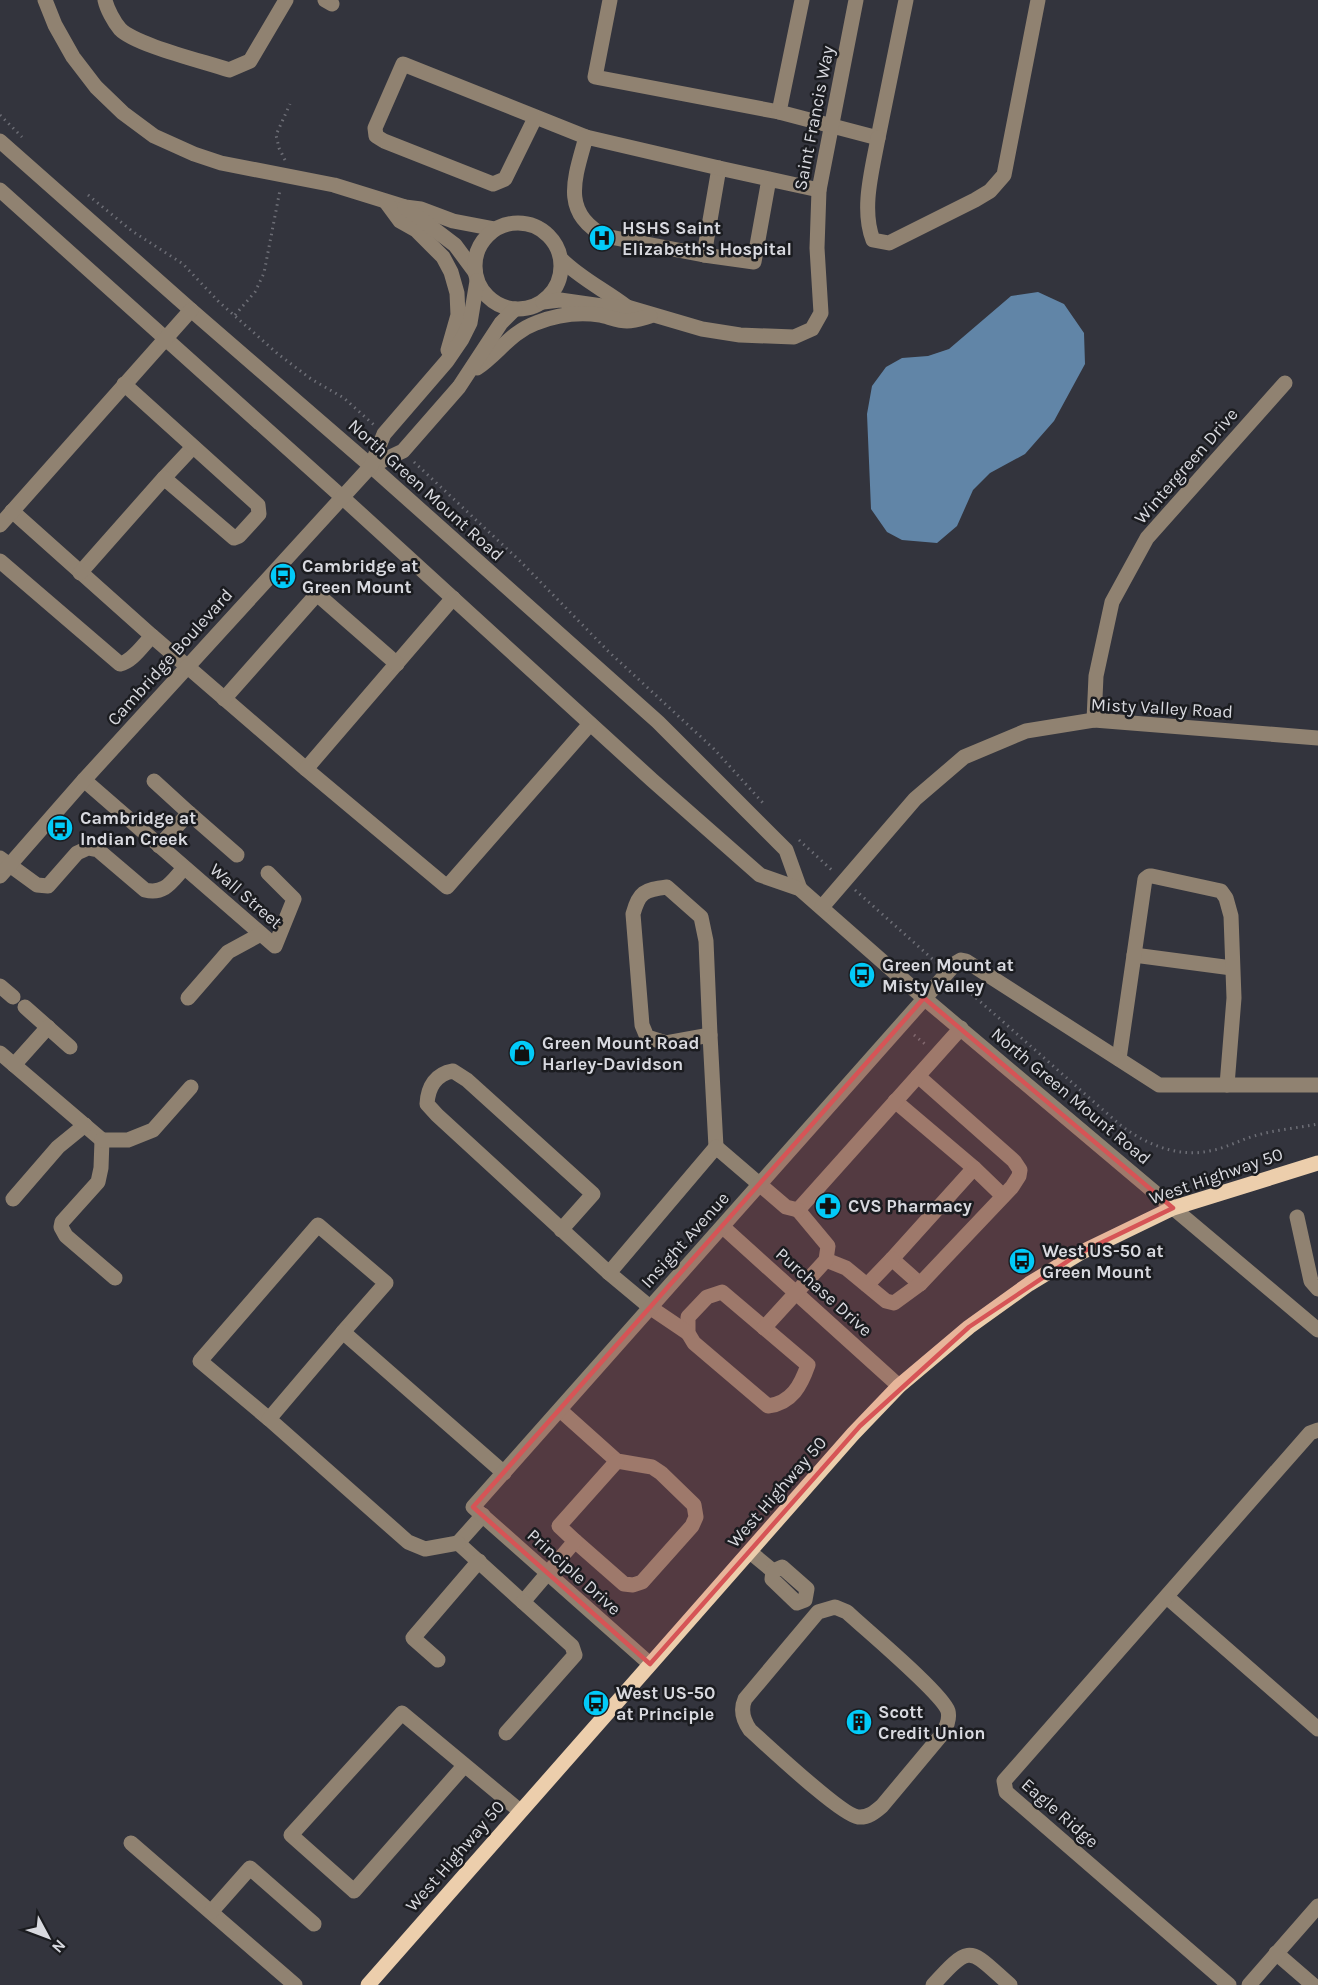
<svg xmlns="http://www.w3.org/2000/svg" width="1318" height="1985" font-family="Karla,sans-serif">
<rect width="100%" height="100%" fill="#33343d"/>
<polygon fill="#6185a7" points="1038,292 1064,304 1084,333 1085,364 1054,421 1025,454 990,473 973,490 957,526 937,543 902,540 887,532 871,509 867,414 872,386 886,367 902,358 928,356 949,349 1011,296"/>
<g fill="none" stroke-linecap="round" stroke-linejoin="round">
<g stroke="#6d6e76" stroke-width="3" stroke-dasharray="1.5 4.5" stroke-linecap="butt">
<polyline points="0,115 22,137"/>
<polyline points="285,160 279,148 276,135 290,104"/>
<polyline points="88,195 132,231 183,264 219,302 278,354 311,379 344,398 374,425"/>
<polyline points="235,315 255,292 264,273 280,190"/>
<polyline points="414,462 520,561 609,652 714,749 763,803"/>
<polyline points="799,840 834,872"/>
<polyline points="855,890 937,963"/>
<path d="M958,982L1119,1124C1146,1145 1180,1159 1214,1150C1228,1147 1240,1140 1254,1136C1274,1130 1297,1128 1318,1124"/>
<polyline points="914,1035 925,1044"/>
</g>
<g stroke="#908271" stroke-width="15">
<polyline points="45,0 55,25 73,57 96,87 123,113 154,136 194,154 221,163 334,185 405,207 421,209 453,221 495,229"/>
<path d="M105,0C107,9 114,22 120,29C135,45 206,62 229,70L250,61L286,0"/>
<polyline points="325,0 332,4"/>
<polyline points="610,0 595,77 779,112"/>
<polyline points="802,0 779,112 878,138 906,0"/>
<polyline points="535,118 505,179 493,184 384,141 376,136 375,128 403,64 586,137"/>
<path d="M878,138C872,171 861,209 873,240L889,243L975,200L990,191L1004,175L1038,0"/>
<polyline points="0,141 191,310 371,466 658,722 786,850 800,889"/>
<polyline points="769,179 754,262 704,255 719,168 819,190"/>
<polyline points="0,190 342,497 652,780 760,875 800,889 924,998 1318,1330"/>
<polyline points="386,202 400,221 416,230 443,257 451,272 457,293 458,315 448,350"/>
<polyline points="405,207 455,245 475,272"/>
<circle cx="518" cy="266" r="43"/>
<path d="M704,255L605,236C560,213 575,177 586,137L719,168"/>
<path d="M561,259C581,279 605,290 627,307"/>
<polyline points="543,302 560,300 602,306 627,307 702,329 740,335 794,337 812,329 821,313 817,248 819,190 856,0"/>
<path d="M477,368C498,354 511,332 536,323C556,315 579,312 600,315C609,317 619,321 627,321C635,321 643,318 650,316"/>
<polyline points="371,466 403,451 459,387 501,323 515,309"/>
<polyline points="164,478 193,447"/>
<polyline points="12,511 152,636"/>
<polyline points="0,525 191,310"/>
<path d="M0,561L120,664C132,662 143,645 152,636L306,769"/>
<polyline points="80,573 164,478 234,538 239,536 259,514 258,505 124,384"/>
<polyline points="453,598 306,769 447,887 590,724"/>
<polyline points="224,699 317,594 397,664"/>
<polyline points="1094,720 1096,676 1112,602 1147,538 1285,383"/>
<polyline points="84,780 275,946 294,899 268,873"/>
<polyline points="154,781 189,813 159,846"/>
<polyline points="189,813 237,855"/>
<path d="M0,858L37,885L48,886L77,853L88,848L98,850L145,890C165,895 172,881 184,868"/>
<polyline points="0,876 84,780 371,466 384,434 447,361 462,339 470,323 477,281"/>
<path d="M667,887L701,917L706,941L710,1035L666,1043L647,1037L642,1025L633,914C639,892 644,890 667,887Z"/>
<polyline points="822,907 915,799 964,757 1026,731 1094,720 1318,738"/>
<polyline points="1134,955 1232,968"/>
<polyline points="0,986 13,997"/>
<polyline points="188,998 228,952 261,934"/>
<polyline points="25,1007 70,1047"/>
<polyline points="710,1035 716,1147"/>
<polyline points="0,1053 102,1140"/>
<polyline points="1119,1059 1145,879 1149,876 1152,876 1221,891 1226,898 1231,916 1234,998 1227,1085"/>
<polyline points="14,1065 48,1027"/>
<polyline points="895,1101 974,1168 892,1259 920,1284"/>
<polyline points="102,1140 101,1168 98,1182 62,1222 61,1227 66,1236 115,1278"/>
<polyline points="102,1140 128,1140 153,1130 191,1087"/>
<polyline points="974,1168 1003,1196"/>
<polyline points="13,1199 58,1147 85,1125"/>
<polyline points="1297,1217 1311,1281 1318,1289"/>
<polyline points="723,1227 899,1386"/>
<path d="M561,1230L593,1194L467,1080L453,1071C436,1074 428,1086 427,1104L437,1115L609,1273"/>
<polyline points="826,1260 846,1268 886,1301 894,1303 920,1284 1012,1187 1019,1176 1020,1170 1014,1161 918,1076"/>
<polyline points="867,1285 892,1259"/>
<path d="M722,1292L808,1365C801,1385 792,1403 768,1406L694,1343L688,1333V1317L707,1297Z"/>
<polyline points="764,1328 826,1260 828,1246 798,1210 961,1028"/>
<polyline points="688,1333 651,1308 609,1273 716,1147 786,1207 798,1210"/>
<polyline points="560,1410 617,1461 652,1467 661,1473 694,1505 696,1517 692,1526 642,1582 633,1585 624,1584 575,1541"/>
<polyline points="269,1419 200,1361 318,1225 386,1283 343,1332"/>
<polyline points="483,1515 458,1543 523,1602 575,1541 559,1526 617,1461"/>
<polyline points="458,1543 425,1549 408,1542 269,1419 343,1332 504,1473"/>
<polyline points="750,1552 773,1571"/>
<polygon points="782,1567 807,1589 805,1600 797,1603 772,1579 773,1571"/>
<polyline points="1167,1597 1318,1729"/>
<path d="M835,1607L847,1612C865,1629 942,1693 948,1711C950,1719 947,1726 943,1733L882,1806C875,1812 868,1818 858,1817C841,1815 767,1745 750,1730C743,1720 740,1710 745,1699L818,1612Z"/>
<polyline points="438,1660 413,1638 479,1561"/>
<polyline points="650,1664 473,1507 956,963 961,960 966,961 1159,1085 1318,1085"/>
<polyline points="506,1733 575,1655 572,1646 523,1602"/>
<polyline points="464,1766 354,1891 291,1835 402,1713 520,1811"/>
<polyline points="131,1843 295,1985"/>
<polyline points="211,1912 250,1868 314,1924"/>
<polyline points="1276,1953 1313,1985"/>
<path d="M933,1985C972,1942 969,1949 1010,1985"/>
<polyline points="1229,1985 1006,1792 1004,1781 1310,1433 1318,1430"/>
<polyline points="1249,1985 1318,1906"/>
</g>
<polyline stroke="#ecceac" stroke-width="15" points="368,1985 853,1434 899,1386 969,1327 1029,1284 1080,1253 1173,1208 1318,1163"/>
</g>
<path fill="#d65456" fill-opacity="0.2" stroke="#d65456" stroke-width="4.5" stroke-linejoin="round" d="M924,998L1173,1208L1080,1253L969,1327L860,1426L650,1664L473,1507Z"/>
<defs>
<symbol id="hospital-disc" viewBox="-11 -11 22 22"><circle r="9.5" fill="#02cbf9" stroke="#1b1c20"/><path d="M-5-5h3v3.5h4V-5h3V5h-3V1.5h-4V5h-3Z" fill="#111"/></symbol>
<symbol id="bus-disc" viewBox="-11 -11 22 22"><circle r="9.5" fill="#02cbf9" stroke="#1b1c20"/><path d="M-5-6H5V4H4V6H2V4H-2V6H-4V4H-5ZM-3.5-4V0h7V-4ZM-3.5 1.2v1.5H-2V1.2ZM2 1.2v1.5H3.5V1.2Z" fill="#111"/></symbol>
<symbol id="shop-disc" viewBox="-11 -11 22 22"><circle r="9.5" fill="#02cbf9" stroke="#1b1c20"/><path d="M-5-2.5h2.3a2.7 3.5 0 0 1 5.4 0H5L5.5 6h-11ZM-1.5-2.5h3a1.5 2.3 0 0 0-3 0Z" fill="#111"/></symbol>
<symbol id="pharmacy-disc" viewBox="-11 -11 22 22"><circle r="9.5" fill="#02cbf9" stroke="#1b1c20"/><path d="M-2-6h4v4h4v4h-4v4h-4v-4h-4v-4h4Z" fill="#111"/></symbol>
<symbol id="building-disc" viewBox="-11 -11 22 22"><circle r="9.5" fill="#02cbf9" stroke="#1b1c20"/><path d="M-4-6H4V6H1V3H-1V6H-4ZM-2.5-4.3h1.7v1.8h-1.7ZM.8-4.3h1.7v1.8H.8ZM-2.5-1h1.7V.8h-1.7ZM.8-1h1.7V.8H.8Z" fill="#111"/></symbol>
</defs>
<g fill-rule="evenodd">
<use href="#hospital-disc" x="587" y="223" width="30" height="30"/>
<use href="#bus-disc" x="268" y="561" width="30" height="30"/>
<use href="#bus-disc" x="45" y="813" width="30" height="30"/>
<use href="#bus-disc" x="847" y="960" width="30" height="30"/>
<use href="#shop-disc" x="507" y="1038" width="30" height="30"/>
<use href="#pharmacy-disc" x="813" y="1191" width="30" height="30"/>
<use href="#bus-disc" x="1007" y="1246" width="30" height="30"/>
<use href="#bus-disc" x="581" y="1688" width="30" height="30"/>
<use href="#building-disc" x="844" y="1707" width="30" height="30"/>
</g>
<g text-anchor="middle" dominant-baseline="central" stroke-width="5" stroke-linejoin="round" paint-order="stroke">
<g font-size="18" fill="#d8d9df" stroke="#1b1c20">
<text transform="translate(814 118) rotate(-79)">Saint Francis Way</text>
<text transform="translate(1186 466) rotate(-49)">Wintergreen Drive</text>
<text transform="translate(426 490) rotate(42)">North Green Mount Road</text>
<text transform="translate(170 657) rotate(-48)">Cambridge Boulevard</text>
<text transform="translate(1162 708) rotate(3)">Misty Valley Road</text>
<text transform="translate(246 896) rotate(41)">Wall Street</text>
<text transform="translate(1071 1096) rotate(40)">North Green Mount Road</text>
<text transform="translate(1216 1176) rotate(-19)">West Highway 50</text>
<text transform="translate(685 1240) rotate(-48)">Insight Avenue</text>
<text transform="translate(824 1292) rotate(42)">Purchase Drive</text>
<text transform="translate(777 1492) rotate(-49)">West Highway 50</text>
<text transform="translate(574 1572) rotate(42)">Principle Drive</text>
<text transform="translate(1060 1813) rotate(41)">Eagle Ridge</text>
<text transform="translate(455 1856) rotate(-49)">West Highway 50</text>
</g>
<g font-size="18" font-weight="bold" fill="#d8d9df" stroke="#1b1c20" text-anchor="start">
<text x="622" y="228">HSHS Saint<tspan x="622" dy="21">Elizabeth's Hospital</tspan></text>
<text x="302" y="566">Cambridge at<tspan x="302" dy="21">Green Mount</tspan></text>
<text x="80" y="818">Cambridge at<tspan x="80" dy="21">Indian Creek</tspan></text>
<text x="882" y="965">Green Mount at<tspan x="882" dy="21">Misty Valley</tspan></text>
<text x="542" y="1043">Green Mount Road<tspan x="542" dy="21">Harley-Davidson</tspan></text>
<text x="848" y="1206">CVS Pharmacy</text>
<text x="1042" y="1251">West US-50 at<tspan x="1042" dy="21">Green Mount</tspan></text>
<text x="616" y="1693">West US-50<tspan x="616" dy="21">at Principle</tspan></text>
<text x="878" y="1712">Scott<tspan x="878" dy="21">Credit Union</tspan></text>
</g>
</g>
<g transform="translate(48 1937) rotate(131)" stroke="#1b1c20" stroke-width="4.5" paint-order="stroke">
<path d="M0-4.5L10 22L0 15L-10 22Z" fill="#d8d9df"/>
<text y="-9" font-size="16" font-weight="bold" text-anchor="middle" fill="#d8d9df">N</text>
</g>
</svg>
